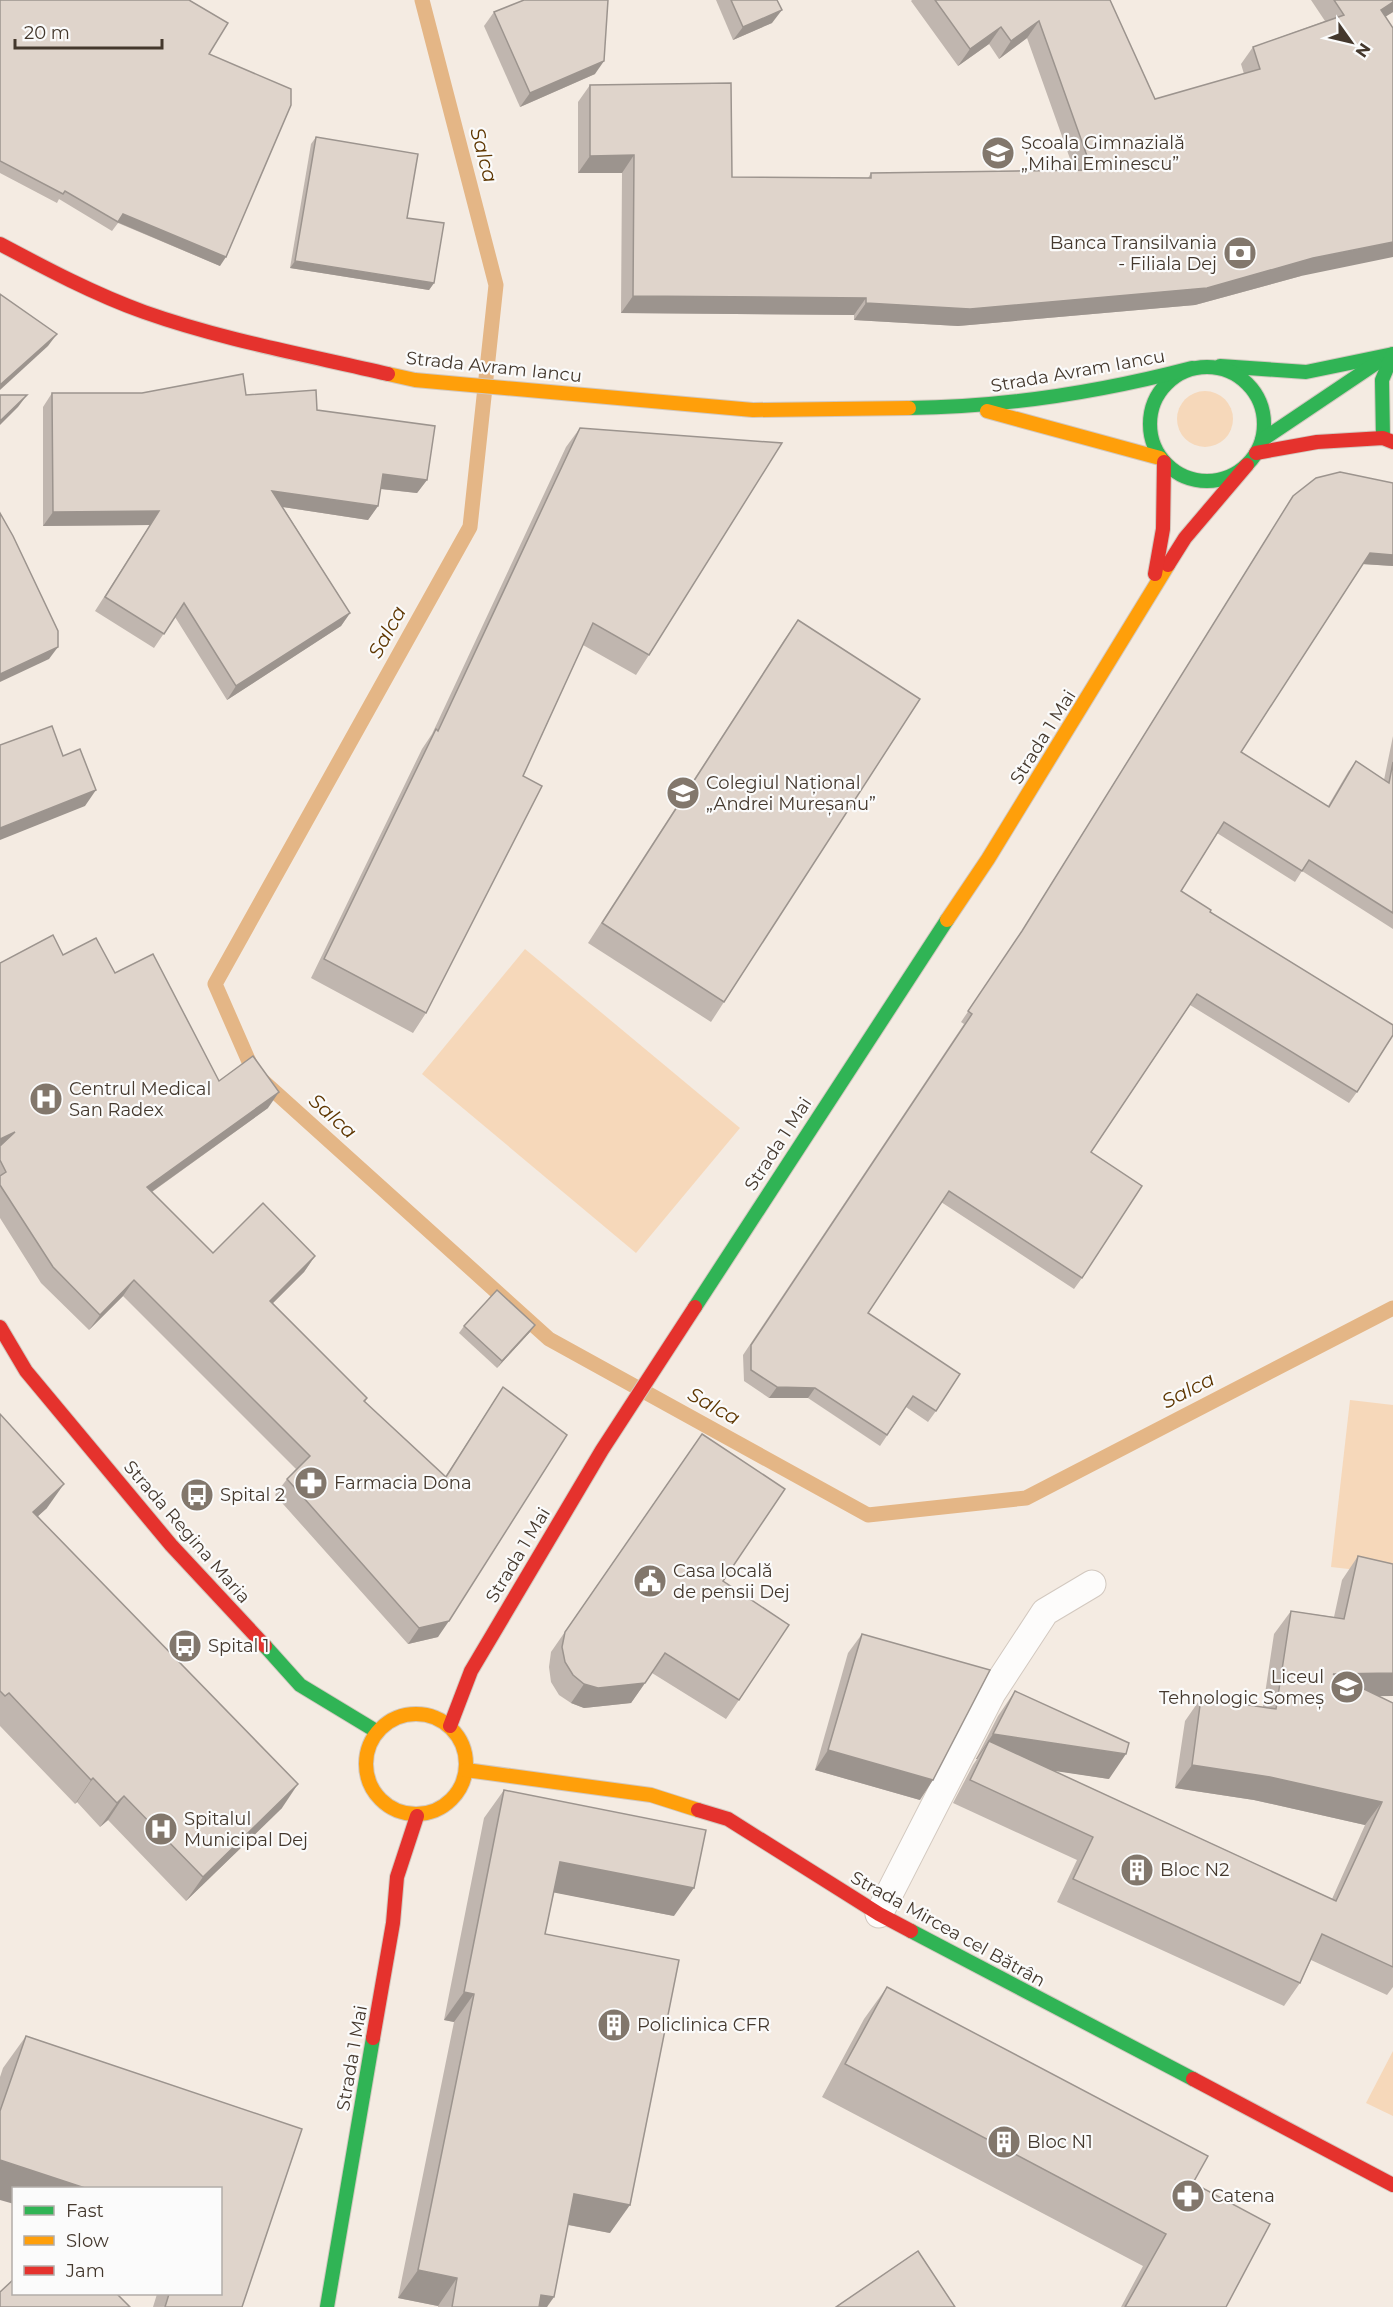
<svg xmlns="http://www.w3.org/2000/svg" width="1393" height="2307" font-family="Montserrat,sans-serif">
<rect width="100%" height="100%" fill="#f4ebe2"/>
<g fill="#f6d8ba">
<circle cx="1205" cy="419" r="28"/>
<polygon points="525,949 740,1128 636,1253 422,1074"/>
<polygon points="1350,1400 1393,1405 1393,1574 1331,1567"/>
<polygon points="1393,2051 1393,2116 1366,2103"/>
</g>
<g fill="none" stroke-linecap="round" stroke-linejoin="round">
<polyline stroke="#e4b686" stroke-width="15" points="422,0 496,285 470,527 215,984 254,1073 549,1339 868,1515 1026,1498 1393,1308"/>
<defs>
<polyline id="lane" points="879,1914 992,1693 1045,1612 1092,1584"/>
<g id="fast">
<polyline points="1220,366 1306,372 1393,354"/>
<circle cx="1207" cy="424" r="57"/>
<path d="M909,408C1004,407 1100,392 1192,368"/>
<polyline points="1383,438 1382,380 1393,354"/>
<polyline points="1262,440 1375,364"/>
<polyline points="695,1307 947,920"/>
<polyline points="265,1646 300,1685 376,1731"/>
<polyline points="911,1931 1193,2079"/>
<polyline points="327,2307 373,2038"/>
</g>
<g id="slow">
<polyline points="388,374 415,380 753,410 909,408"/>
<polyline points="987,411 1160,458"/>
<polyline points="947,920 988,859 1168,565"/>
<circle cx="416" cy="1764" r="50"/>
<polyline points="466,1770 651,1795 698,1810"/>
</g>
<g id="jam">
<path d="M0,244C47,269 94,294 144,312C223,340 307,355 388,374"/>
<polyline points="1256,453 1317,442 1383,438 1393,442"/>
<polyline points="1168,565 1185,538 1247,465"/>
<polyline points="1155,574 1163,529 1164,462"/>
<polyline points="0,1327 26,1371 171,1545 265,1646"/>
<polyline points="450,1726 471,1671 602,1450 695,1307"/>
<polyline points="698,1810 728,1819 879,1914 911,1931"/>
<polyline points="373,2038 393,1923 397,1877 417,1816"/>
<polyline points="1193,2079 1393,2185"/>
</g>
</defs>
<use href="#lane" stroke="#d2c8bf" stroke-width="29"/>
<use href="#fast" stroke="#d2c8bf" stroke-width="16"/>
<use href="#slow" stroke="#d2c8bf" stroke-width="16"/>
<use href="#jam" stroke="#d2c8bf" stroke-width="16"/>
<use href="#lane" stroke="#fdfcfb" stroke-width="27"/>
<use href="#fast" stroke="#30b455" stroke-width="14"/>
<use href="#slow" stroke="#ff9f0a" stroke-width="14"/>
<use href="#jam" stroke="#e5322d" stroke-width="14"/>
</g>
<g fill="#c0b6af">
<polygon points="0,0 209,54 220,266 118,223 112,231 59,199 57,203 0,173"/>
<polygon points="716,0 777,0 772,23 733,40"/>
<polygon points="912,0 1110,0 1155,99 1244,74 1241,64 1253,47 1325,21 1311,0 1393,0 1393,12 1386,16 1301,276 1195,305 958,326 854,320 854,315 621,313 622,173 578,173 578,102 590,85 732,177 868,178 871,173 1074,170 1027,38 999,59 989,44 958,66 911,1"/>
<polygon points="494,12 595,74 520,107 484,26"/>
<polygon points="316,137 407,218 434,283 429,290 290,268 311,144"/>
<polygon points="52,393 246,395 317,410 427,480 417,493 380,489 378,506 368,520 283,507 350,613 341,626 227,700 175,617 154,648 95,611 150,525 43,526 43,407"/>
<polygon points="580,428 649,655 636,675 583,645 523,776 426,1013 413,1033 311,978 422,749 432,734 566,447"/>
<polygon points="1393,483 1393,566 1363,564 1241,752 1328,806 1348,772 1356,761 1384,780 1393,736 1393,929 1302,871 1295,882 1217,833 1181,891 1210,912 1357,1092 1349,1103 1190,1005 1091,1152 1082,1278 1074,1289 941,1202 868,1313 936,1411 928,1422 906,1407 880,1446 808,1398 769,1398 744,1381 743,1355 964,1024 961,1022 1015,942 1293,496"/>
<polygon points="798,620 724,1002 711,1022 588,943 784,640"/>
<polygon points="63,955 115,973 219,1081 268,1108 152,1192 213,1253 315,1256 304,1272 273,1303 367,1398 365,1402 445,1477 503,1387 438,1637 408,1644 275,1495 287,1479 296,1469 123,1296 89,1330 41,1283 0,1218 0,963"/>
<polygon points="535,1325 530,1332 497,1368 459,1333 464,1326"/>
<polygon points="0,1414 47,1508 38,1516 282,1808 186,1901 108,1820 100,1827 77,1802 75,1804 0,1726"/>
<polygon points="702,1434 739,1700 726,1719 652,1673 631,1703 584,1708 571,1703 559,1695 551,1682 549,1667 551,1652"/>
<polygon points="1358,1556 1379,1696 1393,1703 1393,1987 1387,1995 1311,1960 1300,1983 1284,2006 1057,1902 1077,1860 953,1803 973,1765 977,1759 976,1759 998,1716 1015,1691 1109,1779 1052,1770 1332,1899 1365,1825 1254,1800 1175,1788 1185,1721 1201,1698 1263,1707 1274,1634 1291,1611 1334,1617 1342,1580"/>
<polygon points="862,1634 920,1800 815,1770 848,1653"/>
<polygon points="504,1790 674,1916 554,1892 545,1934 610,2233 568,2225 547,2307 438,2307 438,2306 398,2298 454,2022 444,2020 484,1818"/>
<polygon points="887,1987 1193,2183 1226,2307 1121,2307 1143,2266 822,2097 864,2019"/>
<polygon points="26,2036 302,2129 242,2307 153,2307 157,2294 220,2294 220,2188 0,2200 0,2077 3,2068"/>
</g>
<g fill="#9c948e">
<polygon points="1393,2 1393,12 1369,27 1381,10"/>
<polygon points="782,10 772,23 733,40 743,27"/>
<polygon points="1039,21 1027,38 999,59 1011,41"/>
<polygon points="1001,27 989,44 958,66 970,49"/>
<polygon points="604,61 595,74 520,107 530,93"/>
<polygon points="634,155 622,173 578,173 590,156"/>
<polygon points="123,214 226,257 220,266 117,222"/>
<polygon points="1393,242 1393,257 1301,276 1195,305 958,326 854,320 866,303 1313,258"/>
<polygon points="295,261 434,283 429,290 290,268"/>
<polygon points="633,296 866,298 854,315 621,313"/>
<polygon points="57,334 48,346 0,390 0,385"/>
<polygon points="27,395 18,407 0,425 0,421"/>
<polygon points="383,474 427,480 417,493 373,488"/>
<polygon points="272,491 378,506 368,520 263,504"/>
<polygon points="159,511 150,525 43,526 53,512"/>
<polygon points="1370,553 1393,555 1393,566 1362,564"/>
<polygon points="350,613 341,626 227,700 236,686"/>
<polygon points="58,647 49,659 0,682 0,674"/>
<polygon points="96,790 85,806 0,840 0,828"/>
<polygon points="279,1092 268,1108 136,1203 147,1187"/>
<polygon points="15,1132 0,1150 0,1139"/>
<polygon points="315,1256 304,1272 259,1317 270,1301"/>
<polygon points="134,1280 123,1296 89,1330 100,1315"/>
<polygon points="535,1325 530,1332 497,1368 502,1361"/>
<polygon points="777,1387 815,1388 808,1398 769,1398"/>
<polygon points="64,1484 47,1508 17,1535 33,1512"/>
<polygon points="449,1621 438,1637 408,1644 419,1628"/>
<polygon points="1393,1673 1393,1696 1317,1697 1333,1674"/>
<polygon points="645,1683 631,1703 584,1708 571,1703 584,1684"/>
<polygon points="993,1734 1126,1754 1109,1779 980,1760 989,1741 977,1759 976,1759"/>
<polygon points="828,1750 933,1780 920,1800 815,1770"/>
<polygon points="1192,1765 1270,1777 1382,1802 1365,1825 1254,1800 1175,1788"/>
<polygon points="93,1778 77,1802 75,1804 91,1780"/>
<polygon points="298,1784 282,1808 186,1901 203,1877"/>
<polygon points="124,1796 108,1820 100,1827 117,1803"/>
<polygon points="560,1862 694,1888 674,1916 541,1890"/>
<polygon points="464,1992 474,1994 454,2022 444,2020"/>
<polygon points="0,2160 85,2188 14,2188 14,2204 0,2200"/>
<polygon points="574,2194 630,2205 610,2233 554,2222"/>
<polygon points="418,2270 457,2278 438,2306 398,2298"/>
<polygon points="541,2295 554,2297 547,2307 532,2307"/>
</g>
<g fill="#dfd4cb" stroke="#9c948e" stroke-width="1.5">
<polygon points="0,0 189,0 228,23 209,54 291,89 291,105 226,257 123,214 118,222 65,191 63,194 0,161"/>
<polygon points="524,0 608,0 604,61 530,93 494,12"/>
<polygon points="731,0 777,0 782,10 743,27"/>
<polygon points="935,0 1110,0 1155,99 1260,69 1253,47 1344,15 1334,0 1393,0 1393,2 1381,10 1393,28 1393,242 1313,258 1207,288 970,309 866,303 866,298 633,296 634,155 590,156 590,85 731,83 732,177 871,178 871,173 1092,170 1039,21 1011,41 1001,27 970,49"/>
<polygon points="316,137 418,154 407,218 444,223 434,283 295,261"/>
<polygon points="0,294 57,334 0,385"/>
<polygon points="243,374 246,395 316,390 317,410 435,426 427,480 383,474 378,506 272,491 350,613 236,686 184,603 164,634 105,597 159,511 53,512 52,393 142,393"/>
<polygon points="0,395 27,395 0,421"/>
<polygon points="580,428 782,443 649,655 593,623 523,776 542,786 426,1013 324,959 436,729 438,731"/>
<polygon points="1340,472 1393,483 1393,555 1370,553 1241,752 1329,807 1356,761 1389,783 1393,762 1393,913 1309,860 1302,871 1224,822 1181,891 1211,910 1210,912 1393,1025 1393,1035 1357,1092 1197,994 1091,1152 1142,1186 1082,1278 949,1191 868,1313 960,1374 936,1411 913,1396 887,1435 815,1388 777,1387 751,1370 751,1345 972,1014 968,1011 1022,931 1293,496 1316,478"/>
<polygon points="0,513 13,536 58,631 58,647 0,674"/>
<polygon points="798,620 920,699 724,1002 602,923"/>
<polygon points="52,726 63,756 80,749 96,790 0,828 0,745"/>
<polygon points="53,935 63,955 96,938 115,973 153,954 219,1081 253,1056 279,1092 147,1187 213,1253 263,1203 315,1256 270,1301 367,1398 364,1401 446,1477 503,1387 567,1435 449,1621 419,1628 287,1479 310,1456 134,1280 100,1315 53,1267 0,1185 0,1176 6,1172 0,1160 0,1146 15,1132 0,1139 0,963"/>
<polygon points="497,1290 535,1325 502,1361 464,1326"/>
<polygon points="0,1414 64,1484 33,1512 298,1784 203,1877 124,1796 117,1803 93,1778 91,1780 9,1693 5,1696 0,1691"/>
<polygon points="702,1434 785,1489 723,1581 789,1625 739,1700 665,1653 645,1683 598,1688 584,1684 573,1675 565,1662 562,1647 565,1632"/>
<polygon points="1358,1556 1393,1564 1393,1673 1333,1674 1393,1703 1393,1967 1322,1934 1300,1983 1073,1879 1093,1837 970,1780 989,1741 1336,1901 1382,1802 1270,1777 1192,1765 1201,1698 1276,1709 1291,1611 1344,1619"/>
<polygon points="862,1634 990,1670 933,1780 828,1750"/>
<polygon points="1015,1691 1129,1743 1126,1754 993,1734"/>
<polygon points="504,1790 706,1830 694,1888 560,1862 545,1934 679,1960 630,2205 574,2194 554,2297 541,2295 539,2307 452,2307 457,2278 418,2270 474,1994 464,1992"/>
<polygon points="887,1987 1208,2156 1193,2183 1270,2224 1226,2307 1125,2307 1166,2234 845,2064"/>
<polygon points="26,2036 302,2129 242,2307 165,2307 169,2294 220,2294 220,2188 85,2188 0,2160 0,2111"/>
<polygon points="918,2251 955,2307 836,2307"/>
<polygon points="14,2279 14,2294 117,2294 130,2307 0,2307 0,2292"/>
</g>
<defs>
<symbol id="school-disc" viewBox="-11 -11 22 22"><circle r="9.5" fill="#82776c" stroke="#fbfbfb"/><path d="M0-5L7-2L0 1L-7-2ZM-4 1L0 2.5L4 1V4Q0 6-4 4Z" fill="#fff"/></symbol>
<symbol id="bank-disc" viewBox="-11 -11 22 22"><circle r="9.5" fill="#82776c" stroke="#fbfbfb"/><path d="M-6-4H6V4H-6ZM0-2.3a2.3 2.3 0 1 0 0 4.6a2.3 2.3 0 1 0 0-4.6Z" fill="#fff"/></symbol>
<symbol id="hospital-disc" viewBox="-11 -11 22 22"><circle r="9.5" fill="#82776c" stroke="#fbfbfb"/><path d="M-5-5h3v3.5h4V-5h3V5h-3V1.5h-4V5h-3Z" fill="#fff"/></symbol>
<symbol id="pharmacy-disc" viewBox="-11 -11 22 22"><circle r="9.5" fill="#82776c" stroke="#fbfbfb"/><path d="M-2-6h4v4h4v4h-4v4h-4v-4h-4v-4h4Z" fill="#fff"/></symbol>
<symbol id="bus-disc" viewBox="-11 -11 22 22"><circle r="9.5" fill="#82776c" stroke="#fbfbfb"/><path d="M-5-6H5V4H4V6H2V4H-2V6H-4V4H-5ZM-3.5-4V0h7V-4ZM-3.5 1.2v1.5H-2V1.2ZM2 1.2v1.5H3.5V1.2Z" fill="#fff"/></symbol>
<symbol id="civic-disc" viewBox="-11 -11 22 22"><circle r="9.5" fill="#82776c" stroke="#fbfbfb"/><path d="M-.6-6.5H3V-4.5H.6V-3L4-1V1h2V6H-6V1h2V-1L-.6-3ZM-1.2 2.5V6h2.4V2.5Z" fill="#fff"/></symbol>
<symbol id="building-disc" viewBox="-11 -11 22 22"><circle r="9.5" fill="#82776c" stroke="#fbfbfb"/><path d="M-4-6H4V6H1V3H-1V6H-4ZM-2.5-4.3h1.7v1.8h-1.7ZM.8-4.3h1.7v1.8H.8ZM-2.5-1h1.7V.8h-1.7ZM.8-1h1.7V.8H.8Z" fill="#fff"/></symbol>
</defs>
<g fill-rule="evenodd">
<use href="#school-disc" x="979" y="134" width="38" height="38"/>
<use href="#bank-disc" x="1221" y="234" width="38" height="38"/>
<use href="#school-disc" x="664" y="774" width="38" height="38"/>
<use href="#hospital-disc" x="27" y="1080" width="38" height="38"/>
<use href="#pharmacy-disc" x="292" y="1464" width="38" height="38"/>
<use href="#bus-disc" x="178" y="1476" width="38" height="38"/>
<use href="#civic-disc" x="631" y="1562" width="38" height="38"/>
<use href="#bus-disc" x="166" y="1627" width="38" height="38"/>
<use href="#school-disc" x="1328" y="1668" width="38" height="38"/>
<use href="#hospital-disc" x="142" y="1810" width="38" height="38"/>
<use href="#building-disc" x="1118" y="1851" width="38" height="38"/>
<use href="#building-disc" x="595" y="2006" width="38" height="38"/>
<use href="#building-disc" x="985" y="2123" width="38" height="38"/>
<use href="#pharmacy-disc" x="1169" y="2177" width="38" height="38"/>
</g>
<g text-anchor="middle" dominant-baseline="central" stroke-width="4.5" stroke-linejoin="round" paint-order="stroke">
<g font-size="18" fill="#44382d" stroke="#fbfbfb" text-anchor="start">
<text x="1021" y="143">Școala Gimnazială<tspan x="1021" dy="21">„Mihai Eminescu”</tspan></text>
<text x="1217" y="243" text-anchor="end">Banca Transilvania<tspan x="1217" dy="21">- Filiala Dej</tspan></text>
<text x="706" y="783">Colegiul Național<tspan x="706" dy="21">„Andrei Mureșanu”</tspan></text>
<text x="69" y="1089">Centrul Medical<tspan x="69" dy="21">San Radex</tspan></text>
<text x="334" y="1483">Farmacia Dona</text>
<text x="220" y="1495">Spital 2</text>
<text x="673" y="1571">Casa locală<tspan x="673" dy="21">de pensii Dej</tspan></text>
<text x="208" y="1646">Spital 1</text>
<text x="1324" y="1677" text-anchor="end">Liceul<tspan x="1324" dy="21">Tehnologic Someș</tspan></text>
<text x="184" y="1819">Spitalul<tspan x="184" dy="21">Municipal Dej</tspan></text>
<text x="1160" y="1870">Bloc N2</text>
<text x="637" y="2025">Policlinica CFR</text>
<text x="1027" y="2142">Bloc N1</text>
<text x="1211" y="2196">Catena</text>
</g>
<g font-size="18" fill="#44382d" stroke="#fbfbfb">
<text transform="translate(494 367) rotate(6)">Strada Avram Iancu</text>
<text transform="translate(1078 371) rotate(-10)">Strada Avram Iancu</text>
<text transform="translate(1043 737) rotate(-58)">Strada 1 Mai</text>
<text transform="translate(778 1144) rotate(-57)">Strada 1 Mai</text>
<text transform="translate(187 1532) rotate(49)">Strada Regina Maria</text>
<text transform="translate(518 1555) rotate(-59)">Strada 1 Mai</text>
<text transform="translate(948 1929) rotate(29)">Strada Mircea cel Bătrân</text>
<text transform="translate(352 2058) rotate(-80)">Strada 1 Mai</text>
</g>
<g font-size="20" font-style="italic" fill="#5e3600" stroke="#fbfbfb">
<text transform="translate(484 155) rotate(75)">Salca</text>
<text transform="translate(387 632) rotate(-61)">Salca</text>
<text transform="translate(333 1116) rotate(42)">Salca</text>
<text transform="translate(1188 1390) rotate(-27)">Salca</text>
<text transform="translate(714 1406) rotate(29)">Salca</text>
</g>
</g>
<rect x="12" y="2187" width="210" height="108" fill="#fbfbfb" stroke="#b2ada9" stroke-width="1.5"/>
<rect x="24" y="2206" width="30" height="9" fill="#30b455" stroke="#b2ada9" stroke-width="1.5"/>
<text x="66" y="2217" font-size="18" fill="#44382d">Fast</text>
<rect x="24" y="2236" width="30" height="9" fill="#ff9f0a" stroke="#b2ada9" stroke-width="1.5"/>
<text x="66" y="2247" font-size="18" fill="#44382d">Slow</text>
<rect x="24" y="2266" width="30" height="9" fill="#e5322d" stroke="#b2ada9" stroke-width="1.5"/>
<text x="66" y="2277" font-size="18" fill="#44382d">Jam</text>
<g transform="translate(1351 42) rotate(124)" stroke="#fbfbfb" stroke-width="4.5" paint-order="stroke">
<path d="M0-4.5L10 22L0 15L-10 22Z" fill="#44382d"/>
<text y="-9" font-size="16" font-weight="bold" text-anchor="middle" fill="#44382d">N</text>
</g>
<path d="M15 39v9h147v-9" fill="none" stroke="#44382d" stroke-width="3"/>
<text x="24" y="39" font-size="18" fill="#44382d" stroke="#fbfbfb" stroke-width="4.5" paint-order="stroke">20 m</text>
</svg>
